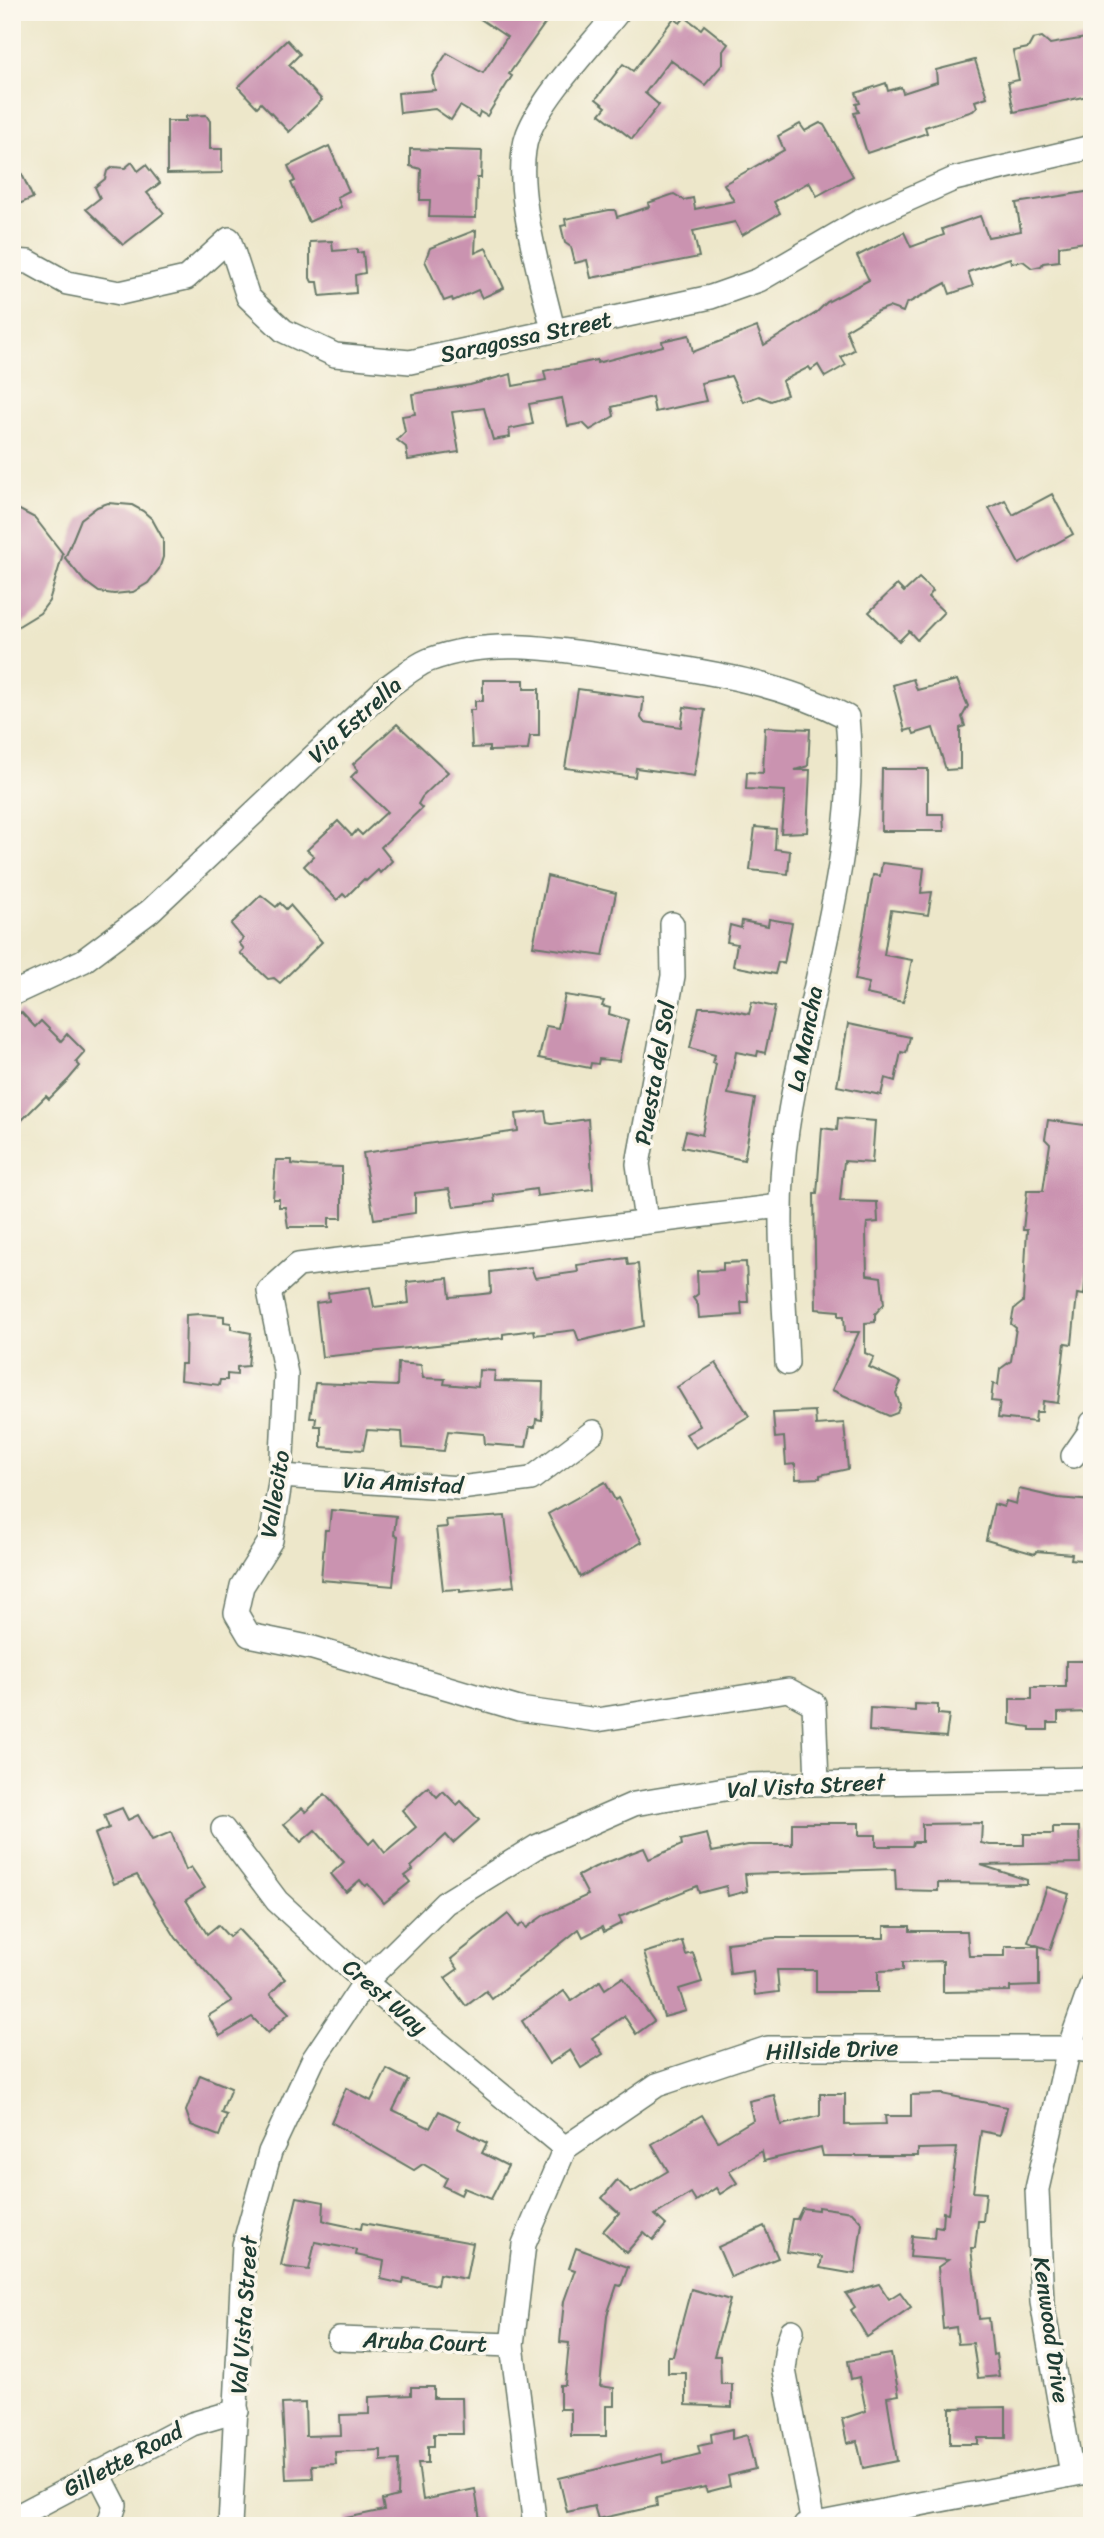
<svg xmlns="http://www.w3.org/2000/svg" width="1104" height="2538" font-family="Sriracha,sans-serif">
<rect width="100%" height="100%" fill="#fbf7ec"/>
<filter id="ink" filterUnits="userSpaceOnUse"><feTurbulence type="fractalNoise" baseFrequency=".0143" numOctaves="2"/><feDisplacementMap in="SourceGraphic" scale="14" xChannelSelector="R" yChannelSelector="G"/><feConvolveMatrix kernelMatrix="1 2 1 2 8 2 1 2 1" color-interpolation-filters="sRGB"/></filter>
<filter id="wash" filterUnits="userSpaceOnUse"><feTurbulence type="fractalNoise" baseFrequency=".00686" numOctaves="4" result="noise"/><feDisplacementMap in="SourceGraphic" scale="28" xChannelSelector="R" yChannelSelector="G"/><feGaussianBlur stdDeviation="1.57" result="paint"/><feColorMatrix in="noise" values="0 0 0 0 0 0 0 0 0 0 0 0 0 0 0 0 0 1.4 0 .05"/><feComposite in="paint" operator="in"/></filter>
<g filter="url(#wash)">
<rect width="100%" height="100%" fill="#ede7ca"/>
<g id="blocks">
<g fill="#ca93b0">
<polygon points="470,12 532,12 546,22 509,74 512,76 487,116 480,112 478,117 460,106 451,120 435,109 400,113 398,93 435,90 432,76 447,53 483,73 507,37"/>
<polygon points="685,17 701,29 704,25 728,44 723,51 723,64 705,85 670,60 645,93 659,105 632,139 600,114 606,107 596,99 623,64 633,71 674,18 680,23"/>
<polygon points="1042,37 1050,44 1092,37 1092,95 1014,112 1008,82 1019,80 1013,51 1028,48 1033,39"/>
<polygon points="287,40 300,54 289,65 322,100 289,132 261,103 257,107 238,87"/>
<polygon points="975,60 987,97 975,101 977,107 973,111 925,127 927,133 867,153 854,113 859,112 856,104 860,103 856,93 886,83 888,91 901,87 903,93 937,82 936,70"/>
<polygon points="206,115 210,121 210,149 222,149 222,173 167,174 167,121 186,121 186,116"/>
<polygon points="820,123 824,125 853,176 817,196 809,182 774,202 780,213 742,235 735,222 693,231 699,257 591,278 587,260 575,263 571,247 565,243 561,226 566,225 565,219 609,210 615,210 617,217 649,207 648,203 674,194 684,200 693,198 695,209 734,201 724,184 784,150 778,136 800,124 805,131"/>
<polygon points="329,146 349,191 337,197 341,207 309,222 291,183 295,181 288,166"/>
<polygon points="410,149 482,151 481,178 477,178 476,218 429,217 430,200 420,200 421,169 410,166"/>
<polygon points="12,153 33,198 12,207"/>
<polygon points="132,162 138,171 146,165 160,183 147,193 164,213 123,245 86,209 100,198 95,187 105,179 107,171 113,167 125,168"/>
<polygon points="1092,191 1092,241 1059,246 1059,261 1043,263 1041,266 1032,268 1023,261 1011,263 1010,258 968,272 973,286 950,294 946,283 906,304 903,312 889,307 878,311 846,330 854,350 841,357 846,365 825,377 818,365 811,370 809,367 782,381 787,395 771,401 759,396 743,402 731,376 701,383 706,401 655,412 652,397 612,407 614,416 590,430 583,423 568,426 562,398 529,404 533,424 509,429 510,437 493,440 484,408 452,412 459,452 408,460 406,447 397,440 405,432 402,416 415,414 412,394 470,385 511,374 513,386 546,380 544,371 597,360 597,363 663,346 662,341 689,335 693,352 757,327 764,345 816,313 827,302 869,280 857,256 904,232 911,247 944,235 942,229 980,216 988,237 1021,231 1016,203"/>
<polygon points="476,230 475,253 486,248 504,288 482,298 478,290 453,301 452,298 444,301 425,261 430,248"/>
<polygon points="332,241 333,251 357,249 357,253 363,252 365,273 355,275 356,293 320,296 318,282 312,282 310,278 310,242"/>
<polygon points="1052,494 1073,534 1019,564 989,508 1005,500 1013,515"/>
<polygon points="108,503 132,505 143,511 152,519 163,539 163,557 159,569 148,583 133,592 114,594 99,592 84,581 65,558 81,519 97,507"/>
<polygon points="12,506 35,518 63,554 49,601 40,613 12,630"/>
<polygon points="919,578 933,591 928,597 944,612 917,640 909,631 899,641 869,612 897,585 904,592"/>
<polygon points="913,679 917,690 957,680 968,706 962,717 965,726 960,728 960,769 946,770 933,728 914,734 912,729 905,731 893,685"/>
<polygon points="483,680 524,680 524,689 539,689 539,736 530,736 528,750 489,751 489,747 472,748 470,710 475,710 475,701 483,701"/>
<polygon points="578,689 644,698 641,718 644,722 681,727 684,707 705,710 694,776 636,768 635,777 565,768"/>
<polygon points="397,724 448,772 422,797 418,804 422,808 381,847 392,861 380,873 378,870 366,881 364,879 346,897 343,894 337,900 304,866 314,856 307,850 338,821 352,836 357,830 362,835 387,812 351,777 358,770 353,764"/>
<polygon points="765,727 810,729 808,766 795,770 810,770 807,832 781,833 785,791 746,789 747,772 763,773"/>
<polygon points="882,769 928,769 928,814 943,814 944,831 881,831"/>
<polygon points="755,827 776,829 775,849 790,851 788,874 750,870"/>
<polygon points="882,863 924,868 921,893 932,892 928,915 891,910 884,955 912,960 903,1002 866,994 869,983 855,980 873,875 880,876"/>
<polygon points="547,876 616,893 603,956 533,946"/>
<polygon points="261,895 276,907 280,903 286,909 290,905 322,942 280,983 274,978 268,979 240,953 244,949 239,943 243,939 231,924"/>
<polygon points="769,919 792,923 784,964 778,962 775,974 733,966 737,944 727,942 730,925 741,928 742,921 768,926"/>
<polygon points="565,995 604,1001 602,1006 610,1008 609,1014 628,1020 619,1061 599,1059 598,1064 591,1063 590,1068 539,1058 546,1026 558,1028"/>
<polygon points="752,1002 775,1007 765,1053 758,1051 757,1056 736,1052 728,1094 755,1099 744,1160 682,1147 686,1131 702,1135 716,1064 713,1063 715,1055 690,1048 699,1007 715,1007 749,1014"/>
<polygon points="21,1012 35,1027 41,1021 61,1041 67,1034 85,1052 76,1062 80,1066 69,1079 49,1099 46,1096 12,1130 12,1021"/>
<polygon points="848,1024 910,1037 906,1053 901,1052 895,1081 885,1078 881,1095 837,1086"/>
<polygon points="545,1111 547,1123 552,1124 588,1119 593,1189 537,1196 536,1189 494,1195 495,1202 454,1207 449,1189 415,1193 415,1213 374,1219 363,1153 518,1131 516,1114"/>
<polygon points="838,1118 875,1121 872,1163 844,1161 840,1201 877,1202 878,1222 867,1223 866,1232 867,1275 881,1277 884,1304 875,1314 875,1322 865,1323 865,1353 874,1357 869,1367 901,1382 896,1393 900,1405 897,1413 889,1416 832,1390 859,1332 845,1332 844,1316 839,1316 839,1311 816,1309 814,1194 817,1194 822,1128 837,1130"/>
<polygon points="1048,1120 1092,1126 1092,1211 1088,1248 1092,1248 1092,1273 1086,1272 1084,1295 1077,1294 1072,1344 1065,1343 1058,1403 1043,1401 1042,1412 1036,1412 1035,1422 998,1418 1000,1402 991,1401 993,1384 998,1385 1000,1369 1011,1361 1016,1328 1011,1324 1014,1309 1023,1302 1027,1230 1023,1230 1027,1191 1043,1191 1050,1144 1045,1139"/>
<polygon points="276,1160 292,1160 292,1164 308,1166 342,1167 342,1218 329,1218 329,1227 288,1227 285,1207 279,1207 279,1199 273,1199"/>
<polygon points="627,1258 628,1265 638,1264 644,1326 579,1341 575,1330 535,1335 534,1330 503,1334 503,1338 322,1357 316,1303 329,1301 328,1293 370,1287 374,1307 409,1303 407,1282 448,1278 450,1297 474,1295 491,1293 490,1272 531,1267 535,1278 578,1272 577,1265"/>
<polygon points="746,1262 748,1302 741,1302 742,1315 699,1318 698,1305 693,1298 698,1294 697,1271 723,1270 723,1263"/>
<polygon points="200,1314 224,1316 224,1322 231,1323 231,1329 251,1333 248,1366 237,1367 237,1375 227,1374 227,1380 220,1380 219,1385 180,1380 181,1364 185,1364 186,1315"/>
<polygon points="398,1363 421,1365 423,1378 445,1379 444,1384 478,1387 479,1370 495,1371 494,1381 543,1382 542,1420 536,1419 535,1427 530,1427 526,1447 485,1444 484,1434 448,1431 444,1451 403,1448 402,1432 367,1430 363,1450 321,1447 321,1426 315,1426 316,1418 310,1418 315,1383 397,1386"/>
<polygon points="716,1363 749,1416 696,1448 686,1434 700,1426 677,1387"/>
<polygon points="815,1411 816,1425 844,1423 848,1469 820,1475 820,1478 796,1479 795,1464 786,1465 784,1437 775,1438 773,1413"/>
<polygon points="605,1482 615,1500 618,1498 642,1542 580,1577 548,1514"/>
<polygon points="1019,1489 1058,1498 1092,1501 1092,1561 1071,1559 1072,1554 1036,1551 1035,1554 986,1540 994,1504 1004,1507 1006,1501 1016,1504"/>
<polygon points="331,1510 396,1516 394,1535 398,1536 393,1586 321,1580 325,1530 329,1530"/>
<polygon points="505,1516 514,1586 460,1592 460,1589 443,1590 436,1528 447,1527 446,1520"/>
<polygon points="1066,1661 1089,1661 1089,1712 1058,1713 1058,1723 1048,1723 1048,1730 1030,1730 1030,1727 1010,1724 1010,1699 1032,1699 1032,1687 1066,1687"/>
<polygon points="915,1704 938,1705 938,1714 949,1715 946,1737 869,1731 870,1708 915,1711"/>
<polygon points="428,1787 437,1797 443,1791 457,1805 461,1801 479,1820 453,1843 446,1835 411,1867 413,1870 405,1876 410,1882 384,1903 368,1884 365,1886 360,1880 346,1892 331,1874 344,1862 315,1830 301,1842 284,1824 302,1808 306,1812 325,1794 369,1844 374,1839 385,1853 416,1827 402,1810"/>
<polygon points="122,1808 128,1820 138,1815 152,1840 171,1832 186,1870 191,1867 205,1888 186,1900 207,1934 218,1925 229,1937 238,1929 285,1979 270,1994 289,2013 268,2033 252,2017 220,2036 208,2016 232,2001 176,1938 137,1875 114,1884 95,1834 109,1828 104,1815"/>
<polygon points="792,1823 859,1823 859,1835 876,1835 876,1846 912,1846 913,1842 922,1842 922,1824 982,1823 981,1843 990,1845 1024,1845 1024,1834 1053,1834 1053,1827 1079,1827 1080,1863 981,1865 1027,1880 1027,1884 938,1883 938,1891 896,1890 895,1869 745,1874 747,1891 728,1896 726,1886 699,1893 697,1886 619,1917 622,1923 604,1932 602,1927 583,1937 579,1929 492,1999 486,1991 466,2006 445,1978 458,1969 451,1959 508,1914 518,1927 523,1923 526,1928 544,1915 588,1895 578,1876 595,1867 644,1848 649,1859 682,1845 681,1840 707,1834 712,1852 748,1845 792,1845"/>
<polygon points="1047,1887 1069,1894 1050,1950 1028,1942"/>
<polygon points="884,1926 910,1926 910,1931 967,1931 969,1956 1005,1956 1005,1946 1039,1946 1039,1986 1010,1987 1010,1991 943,1992 943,1961 903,1962 903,1970 878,1971 878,1992 816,1992 816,1970 777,1970 779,1992 755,1995 753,1971 730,1974 727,1943 774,1938 884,1938"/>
<polygon points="682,1941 686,1955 693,1953 702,1982 679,1989 686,2011 664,2017 644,1953"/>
<polygon points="623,1977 654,2021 636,2034 624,2016 592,2038 603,2054 581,2068 570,2050 549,2064 522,2021 564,1991 571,2001 600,1981 605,1989"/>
<polygon points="387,2069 408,2080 393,2110 430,2128 439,2111 460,2121 457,2128 487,2143 482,2153 508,2166 491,2199 464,2188 461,2195 443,2186 447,2178 423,2164 414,2170 331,2122 346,2088 371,2101"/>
<polygon points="200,2075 231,2088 221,2113 227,2115 219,2136 191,2125 186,2111"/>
<polygon points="820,2094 845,2094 845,2125 886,2124 885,2116 911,2116 911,2095 942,2094 1007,2107 1000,2135 981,2131 973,2192 986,2193 983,2221 978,2221 975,2248 971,2248 979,2319 989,2318 993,2355 996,2354 999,2376 978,2378 973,2343 958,2344 956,2327 943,2329 938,2267 948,2260 910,2257 912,2236 934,2238 935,2226 942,2227 943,2212 948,2213 957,2148 918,2149 918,2156 823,2156 821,2147 764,2161 762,2151 729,2171 737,2183 720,2194 716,2188 696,2201 691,2193 655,2215 666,2225 653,2240 644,2232 626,2253 603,2231 619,2213 602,2198 617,2180 631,2193 668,2171 652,2144 702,2115 718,2141 753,2120 749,2101 774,2095 781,2125 820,2116"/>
<polygon points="297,2197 324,2202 323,2220 328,2222 361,2229 362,2223 473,2243 466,2279 439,2274 437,2285 404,2278 403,2284 381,2279 384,2261 356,2255 357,2250 315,2242 309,2270 285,2267 281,2265"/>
<polygon points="818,2207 852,2212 862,2223 855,2274 820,2268 822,2257 786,2252 792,2219 797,2219 802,2208 818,2210"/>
<polygon points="764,2226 778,2258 731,2277 718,2247"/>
<polygon points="576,2248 628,2267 621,2286 617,2285 607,2315 600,2386 614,2388 614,2406 606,2406 606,2436 571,2436 571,2409 560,2409 560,2385 565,2385 569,2343 560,2342 564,2301 575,2270 569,2268"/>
<polygon points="879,2284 889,2299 900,2292 911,2307 867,2337 851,2310 855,2307 846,2294"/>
<polygon points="691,2289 730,2300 714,2356 720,2356 721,2384 732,2384 732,2407 686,2405 686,2373 668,2373 668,2356 673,2356"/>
<polygon points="891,2354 899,2395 887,2397 897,2461 863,2468 857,2441 847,2443 842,2419 866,2411 859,2377 851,2379 848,2361"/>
<polygon points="411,2387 434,2387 434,2398 462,2398 463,2434 434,2434 434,2446 428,2446 428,2463 418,2463 423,2500 475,2489 481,2526 347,2526 346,2518 384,2510 382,2500 398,2496 399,2460 381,2461 381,2450 335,2452 336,2464 312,2465 313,2478 286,2479 282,2404 305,2403 306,2436 341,2435 340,2415 369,2414 369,2397 411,2395"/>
<polygon points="1006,2407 1006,2438 978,2438 978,2444 950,2444 950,2408"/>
<polygon points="732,2429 732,2439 747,2435 755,2469 728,2476 730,2486 707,2492 705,2487 656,2498 657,2506 598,2519 594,2506 567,2512 559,2478 662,2454 664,2463 700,2454 698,2446 712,2443 711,2434"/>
</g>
</g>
</g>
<g filter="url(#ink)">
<use href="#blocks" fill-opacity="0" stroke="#677868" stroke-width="2"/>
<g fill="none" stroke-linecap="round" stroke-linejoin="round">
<defs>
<g id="minor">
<polyline points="12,261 29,262 67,283 120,293 186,278 229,239 248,297 284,331 335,355 410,362 711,297 759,280 862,220 954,179 1092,147"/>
<path d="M553,330C542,280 510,182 528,134C543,95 591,46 618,12"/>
<path d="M12,994L83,961L150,911L385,689C398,680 414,666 429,660C493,636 561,650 625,659C702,671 777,681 847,717C861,849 806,999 787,1130C775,1207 784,1286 787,1363"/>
<polyline points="780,1206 298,1265 269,1291 286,1374 281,1476 271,1540 242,1586 236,1613 249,1635 313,1648 519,1709 597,1720 788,1690 814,1704 817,1783"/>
<polyline points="646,1221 638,1164 673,976 672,924"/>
<polyline points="1073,1456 1089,1433 1092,1423"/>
<polyline points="281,1476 460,1488 531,1479 593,1432"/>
<polyline points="223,1829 277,1901 365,1982 565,2148"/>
<polyline points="792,2331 787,2346 784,2370 813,2524"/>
<polyline points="339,2339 512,2345"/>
<polyline points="98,2472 115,2505 108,2526"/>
<polyline points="1072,2474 1042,2302 1037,2189 1069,2048 1092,1983"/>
<polyline points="12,2519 192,2424 237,2411"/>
<polyline points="230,2526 244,2245 270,2152 313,2060 365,1982 445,1903 536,1847 634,1804 749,1785 1092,1779"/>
<polyline points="535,2526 512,2345 524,2244 565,2148 657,2085 768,2048 1069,2048 1092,2051"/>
<polyline points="805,2526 1092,2471"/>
</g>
</defs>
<use href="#minor" stroke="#677868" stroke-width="26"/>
<use href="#minor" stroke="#fff" stroke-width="23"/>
</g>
</g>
<g text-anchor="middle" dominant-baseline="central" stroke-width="7" stroke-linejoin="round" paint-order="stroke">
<g font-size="23" fill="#1f3d34" stroke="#fbf7ec">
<text transform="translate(526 337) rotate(-12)">Saragossa Street</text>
<text transform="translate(355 720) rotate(-42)">Via Estrella</text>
<text transform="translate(805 1039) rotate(-79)">La Mancha</text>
<text transform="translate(655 1073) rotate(-80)">Puesta del Sol</text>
<text transform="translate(403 1483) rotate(3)">Via Amistad</text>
<text transform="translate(275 1494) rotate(-81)">Vallecito</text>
<text transform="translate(806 1786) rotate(-3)">Val Vista Street</text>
<text transform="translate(385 1997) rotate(41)">Crest Way</text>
<text transform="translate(832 2050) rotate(-2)">Hillside Drive</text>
<text transform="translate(244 2315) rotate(-86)">Val Vista Street</text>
<text transform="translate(1051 2330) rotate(82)">Kenwood Drive</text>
<text transform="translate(425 2342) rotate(2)">Aruba Court</text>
<text transform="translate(123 2460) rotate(-28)">Gillette Road</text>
</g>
</g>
<rect width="1104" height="2538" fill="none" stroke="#fbf7ec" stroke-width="42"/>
</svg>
